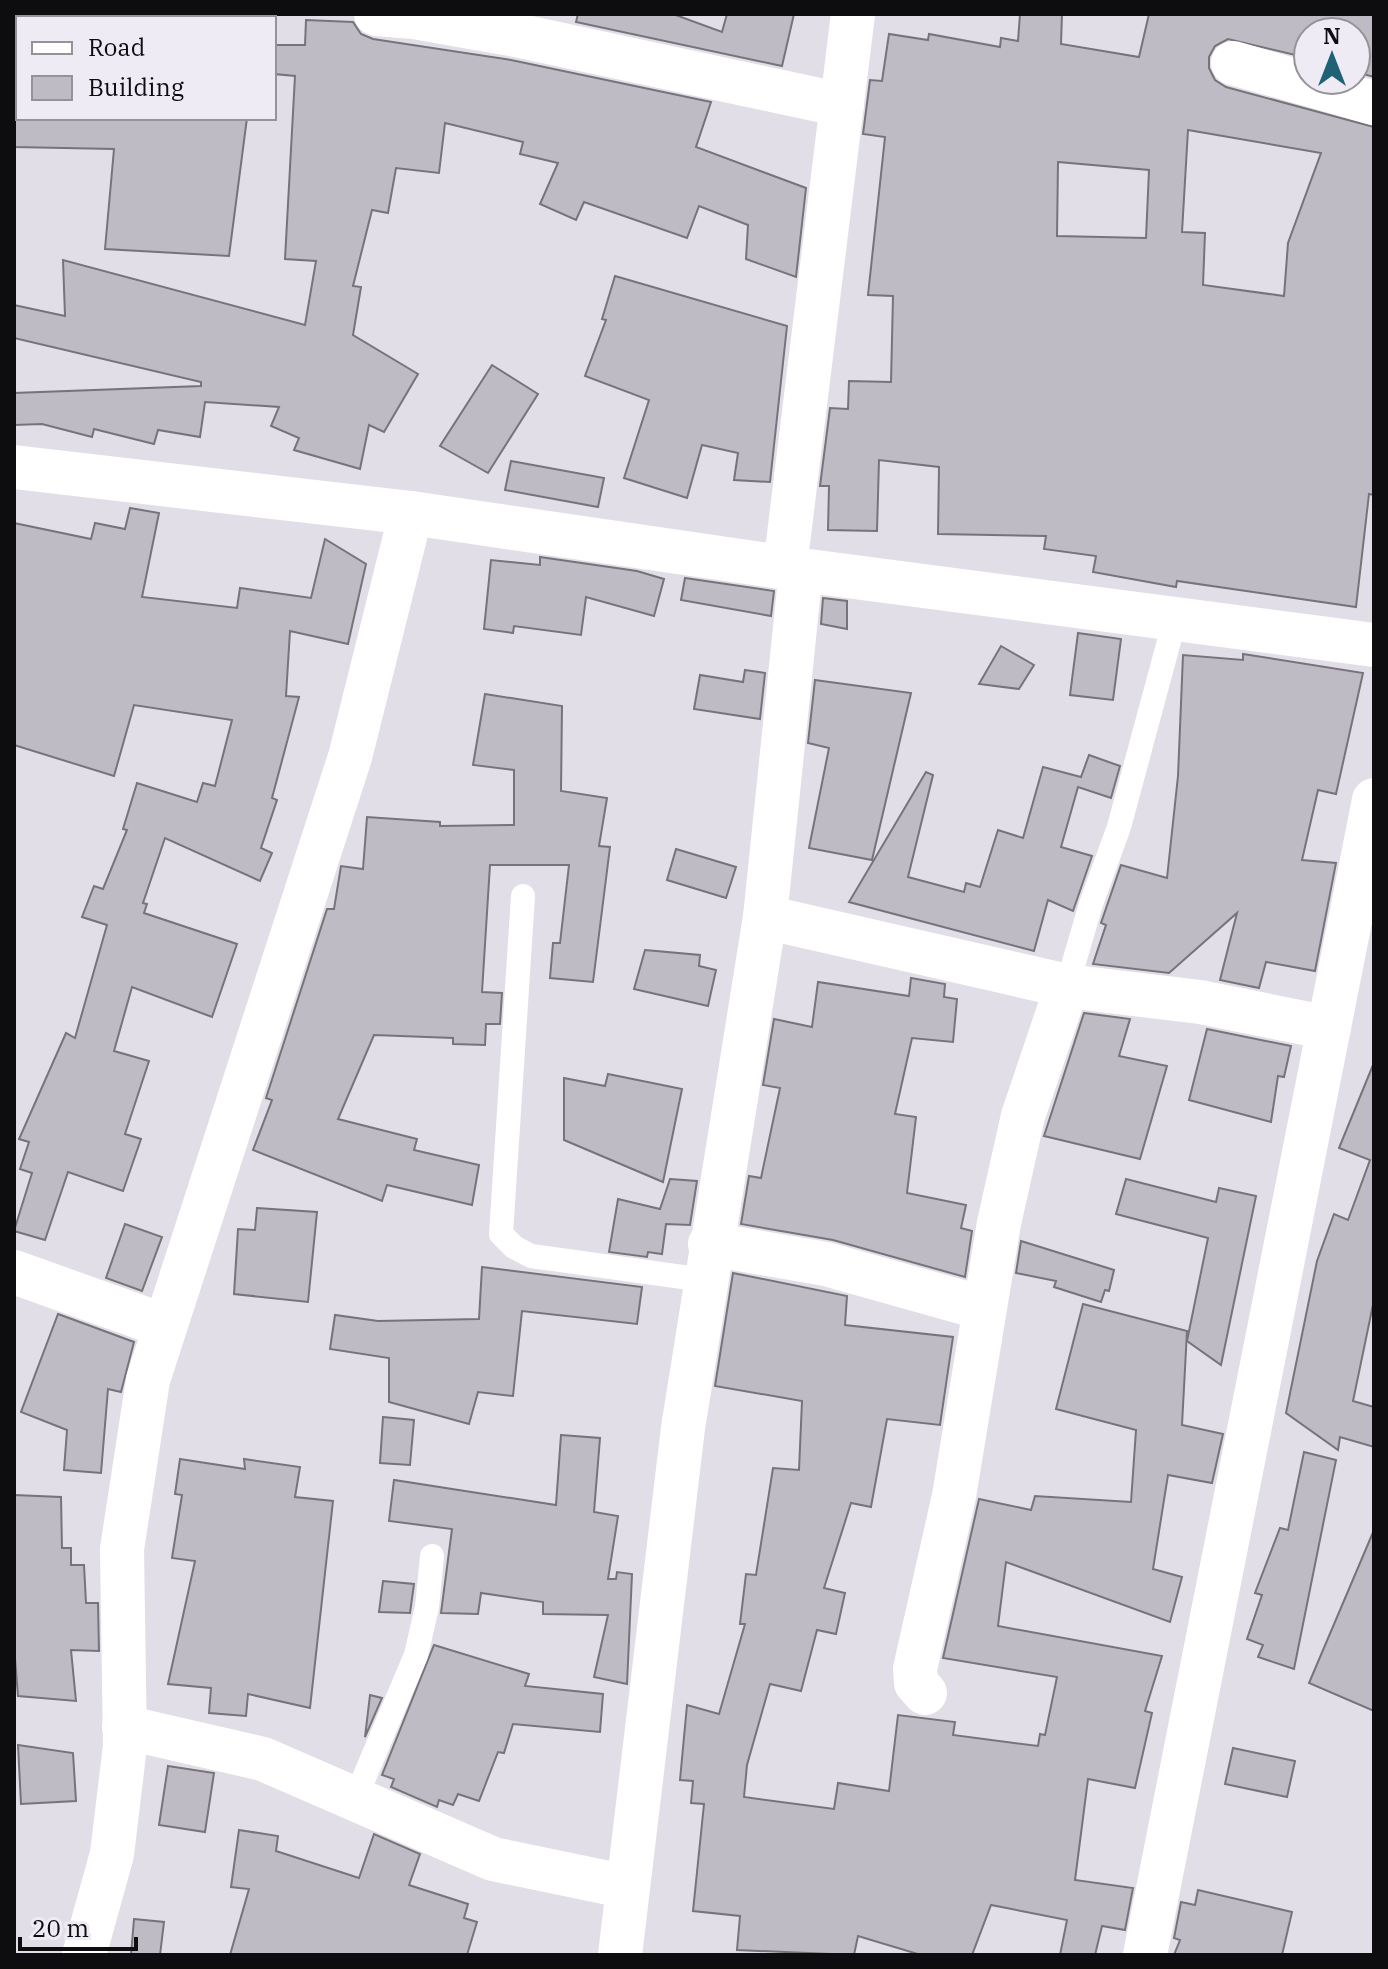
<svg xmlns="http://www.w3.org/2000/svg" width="1388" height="1969" font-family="'IBM Plex Serif',serif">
<rect width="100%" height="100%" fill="#e2dee7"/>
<g fill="#bfbbc4" stroke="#77737b" stroke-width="2" fill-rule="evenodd">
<polygon points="578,14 673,14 722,32 727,14 794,14 782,66 576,22"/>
<path d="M1020,14H1062L1061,44L1139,57L1149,14H1374V77L1356,72V32H1308V58L1228,39L1215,46L1209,57V68L1215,80L1226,87L1374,127V495L1369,494L1356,607L1177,581L1176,587L1093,572L1096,556L1044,549L1046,536L938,534L939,467L879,460L877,531L828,530L829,486H820L830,408L848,409L849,381L891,382L893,296L868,295L885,137L863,134L870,80L882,81L889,34L928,40L929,34L1000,47L1001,38L1018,41ZM1188,130L1321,153L1288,243L1284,296L1203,285L1205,233L1182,232ZM1058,162L1149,170L1146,238L1057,236Z"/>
<polygon points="306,20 353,22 361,34 373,39 511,60 711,102 696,147 806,188 796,277 746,259 748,225 699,206 687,238 584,202 576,220 540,204 558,163 520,154 523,142 445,123 439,173 396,168 388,213 372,210 353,286 361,287 353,335 418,374 384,432 369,425 360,469 294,450 299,438 271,426 279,407 205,402 200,437 158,430 154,444 94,429 92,437 42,424 14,425 14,393 201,386 201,382 14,338 14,305 65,316 63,260 305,325 316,261 285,259 295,76 274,74 275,45 305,45"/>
<polygon points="14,118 247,118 229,256 105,249 114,149 14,147"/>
<polygon points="615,276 787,326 770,482 734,480 738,453 702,445 687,498 624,478 649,400 585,376 606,320 602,319"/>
<polygon points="492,365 538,394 488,473 440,446"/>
<polygon points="511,461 604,478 598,507 505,490"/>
<polygon points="130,508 159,513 142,597 237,608 240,588 311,598 325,539 366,564 348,644 290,631 286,696 299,697 272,798 277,800 261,848 272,853 260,881 165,838 143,903 147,904 144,913 237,944 212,1017 132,987 114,1051 149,1061 125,1134 141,1139 123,1191 68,1172 45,1240 14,1231 32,1173 20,1169 29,1142 19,1139 66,1033 75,1038 107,925 82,917 94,886 103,889 127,830 123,829 137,783 197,802 203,783 215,786 232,720 134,705 114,776 14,745 14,523 91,539 95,523 125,529"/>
<polygon points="540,557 637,571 664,579 654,616 586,597 581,635 514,626 513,633 484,629 491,560 540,565"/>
<polygon points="685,578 774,591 771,616 681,600"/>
<polygon points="823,598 847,601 847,629 821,624"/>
<polygon points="1078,633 1121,639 1113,700 1070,695"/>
<polygon points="1001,646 1034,665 1019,689 979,684"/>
<polygon points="1243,654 1363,673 1336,794 1318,790 1302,860 1336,863 1315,971 1266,962 1259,988 1220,980 1237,913 1169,973 1093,964 1106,925 1101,923 1121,865 1167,878 1178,776 1183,655 1243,660"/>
<polygon points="745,670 765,673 760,719 694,709 700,675 743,682"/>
<polygon points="815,680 911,693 872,860 809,848 829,748 808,743"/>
<polygon points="485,694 562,706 561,791 607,798 599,846 610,847 593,982 550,978 553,943 560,943 569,865 490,865 482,992 502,993 500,1024 486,1024 485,1045 453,1044 453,1038 374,1035 338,1119 417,1139 414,1150 479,1165 472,1205 387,1185 382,1201 253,1150 272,1100 266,1098 327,909 334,909 341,866 363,869 367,817 440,822 440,826 514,825 514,770 473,765"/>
<polygon points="1089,755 1120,766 1111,798 1078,787 1061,847 1092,856 1073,911 1048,900 1034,951 849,902 926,772 933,775 908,877 964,892 966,883 980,887 998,830 1023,838 1043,767 1081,777"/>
<polygon points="676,849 736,867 726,898 667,880"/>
<polygon points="645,950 700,955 699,966 716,970 708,1006 634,989"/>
<polygon points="911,978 945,984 944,997 957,999 953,1042 912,1038 895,1114 916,1117 907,1193 966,1205 961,1228 972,1231 965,1277 833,1240 741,1224 749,1176 761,1178 780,1088 763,1085 774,1019 812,1027 818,982 909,996"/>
<polygon points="1084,1013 1130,1019 1119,1056 1167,1066 1140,1159 1044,1136"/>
<polygon points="1207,1029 1291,1046 1284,1077 1278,1076 1271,1122 1189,1100"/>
<polygon points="1373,1065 1374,1300 1353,1401 1374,1407 1374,1447 1340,1437 1338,1450 1286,1413 1317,1261 1334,1214 1348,1220 1370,1160 1339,1148"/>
<polygon points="608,1074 682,1089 663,1182 564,1140 564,1078 605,1086"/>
<polygon points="670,1179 697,1181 690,1225 666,1224 662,1254 648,1252 647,1257 609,1252 618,1199 660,1209"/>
<polygon points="1126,1179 1216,1202 1219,1188 1256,1196 1221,1365 1187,1341 1208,1238 1116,1214"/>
<polygon points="257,1208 317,1212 308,1302 234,1294 238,1229 255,1230"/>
<polygon points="125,1224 162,1237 142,1291 106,1278"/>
<polygon points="1021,1241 1114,1270 1109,1291 1105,1290 1101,1302 1054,1287 1056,1281 1016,1273"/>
<polygon points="482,1267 642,1287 637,1324 522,1311 513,1396 478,1392 469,1424 389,1402 389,1358 330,1349 335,1315 378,1321 479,1319"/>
<polygon points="733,1273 847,1296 845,1325 953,1337 940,1425 887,1419 871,1507 851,1503 824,1588 845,1593 836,1634 817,1630 801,1691 770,1684 747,1765 744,1797 834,1809 838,1783 889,1791 898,1715 955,1722 953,1735 1038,1746 1040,1734 1045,1735 1057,1677 943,1658 979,1499 1031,1510 1035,1496 1131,1502 1136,1430 1056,1409 1083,1304 1187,1331 1182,1425 1223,1434 1212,1483 1168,1475 1153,1569 1182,1577 1170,1622 1006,1562 998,1626 1162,1656 1145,1711 1152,1713 1135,1788 1088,1779 1075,1880 1133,1888 1125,1930 1102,1926 1095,1955 1060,1955 1067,1920 991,1905 972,1955 921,1955 858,1936 854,1955 737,1950 740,1916 693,1911 704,1804 691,1803 693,1781 680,1780 687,1705 719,1714 745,1624 740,1624 746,1574 756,1575 773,1468 799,1470 802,1401 715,1386"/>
<polygon points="58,1314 134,1342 121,1392 108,1389 101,1473 64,1470 67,1430 21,1412"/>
<polygon points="383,1417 414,1420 410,1465 380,1463"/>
<polygon points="561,1435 600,1438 594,1512 618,1516 608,1579 616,1579 617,1572 632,1574 627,1684 594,1677 608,1615 543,1614 543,1602 481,1593 478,1614 441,1613 452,1529 389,1521 394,1480 556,1505"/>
<polygon points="1304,1452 1336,1460 1294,1669 1258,1657 1263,1645 1247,1639 1262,1595 1255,1593 1280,1528 1288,1530"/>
<polygon points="180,1459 245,1469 244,1459 300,1467 295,1497 333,1501 310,1708 248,1694 246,1716 209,1713 211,1688 168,1684 195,1561 172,1558 182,1495 175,1494"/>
<polygon points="14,1495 61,1497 62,1548 71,1548 71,1565 84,1565 86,1603 98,1603 99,1651 71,1650 76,1701 18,1696 14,1646"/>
<polygon points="1374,1530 1374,1711 1309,1683"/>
<polygon points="383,1581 414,1584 410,1613 379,1612"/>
<polygon points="434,1645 529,1674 525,1686 603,1694 600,1732 513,1724 504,1753 498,1752 479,1801 458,1794 453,1805 439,1800 437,1807 391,1787 394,1779 382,1775"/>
<polygon points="370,1695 382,1698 365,1737"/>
<polygon points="18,1745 73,1753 76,1801 21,1804"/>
<polygon points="1233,1748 1295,1761 1287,1797 1225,1784"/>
<polygon points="168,1766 214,1773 205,1832 159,1825"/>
<polygon points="239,1830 278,1836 276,1851 359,1878 374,1834 420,1854 409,1885 468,1904 464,1918 477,1922 467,1955 230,1955 249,1889 231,1887"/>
<polygon points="1198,1890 1292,1912 1282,1955 1174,1955 1180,1940 1174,1938 1181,1902 1195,1905"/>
<polygon points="134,1919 164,1922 160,1955 131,1955"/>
</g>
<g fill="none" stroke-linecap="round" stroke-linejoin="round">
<g stroke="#fff" stroke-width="24">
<polyline points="523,896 501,1234 514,1247 531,1256 704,1280"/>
<polyline points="1067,986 1091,904 1119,827 1175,619"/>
<polyline points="355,1799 416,1655 427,1607 432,1556"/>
</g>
<g stroke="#fff" stroke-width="44">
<polyline points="376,14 414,17 516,35 842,105"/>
<polyline points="1233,63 1374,103"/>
<polyline points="14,467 411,513 801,570 1374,645"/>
<polyline points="785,567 853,14"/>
<polyline points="765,917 1067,986 1200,1002 1329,1028"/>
<polyline points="710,1244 826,1264 983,1308"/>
<polyline points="14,1272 165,1326"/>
<polyline points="925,1693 916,1683 915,1669 954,1496 999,1223 1023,1116 1067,986"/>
<polyline points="124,1727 263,1759 493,1859 628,1887"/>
<polyline points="84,1955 112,1854 125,1746 122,1549 148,1380 350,757 411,513"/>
<polyline points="620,1955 683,1428 765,917 801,570"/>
<polyline points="1145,1955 1374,800"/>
</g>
</g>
<rect width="1388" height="1969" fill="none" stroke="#0d0c0e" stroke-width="32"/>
<rect x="16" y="16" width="260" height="104" fill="#efebf4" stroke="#959298" stroke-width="2"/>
<rect x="32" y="42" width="40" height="12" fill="#ffffff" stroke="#959298" stroke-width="2"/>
<text x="88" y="56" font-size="24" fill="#0d0c0e">Road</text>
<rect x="32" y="76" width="40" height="24" fill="#bfbbc4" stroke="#959298" stroke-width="2"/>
<text x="88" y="96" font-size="24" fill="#0d0c0e">Building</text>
<g transform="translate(1332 56)"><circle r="38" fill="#efebf4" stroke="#959298" stroke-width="2"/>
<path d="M0-6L14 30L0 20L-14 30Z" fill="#1f6175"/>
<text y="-12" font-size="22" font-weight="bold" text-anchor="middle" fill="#0d0c0e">N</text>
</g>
<path d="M20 1937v12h116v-12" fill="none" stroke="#0d0c0e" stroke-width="4"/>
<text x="32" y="1937" font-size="24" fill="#0d0c0e" stroke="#efebf4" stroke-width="6" paint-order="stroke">20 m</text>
</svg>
